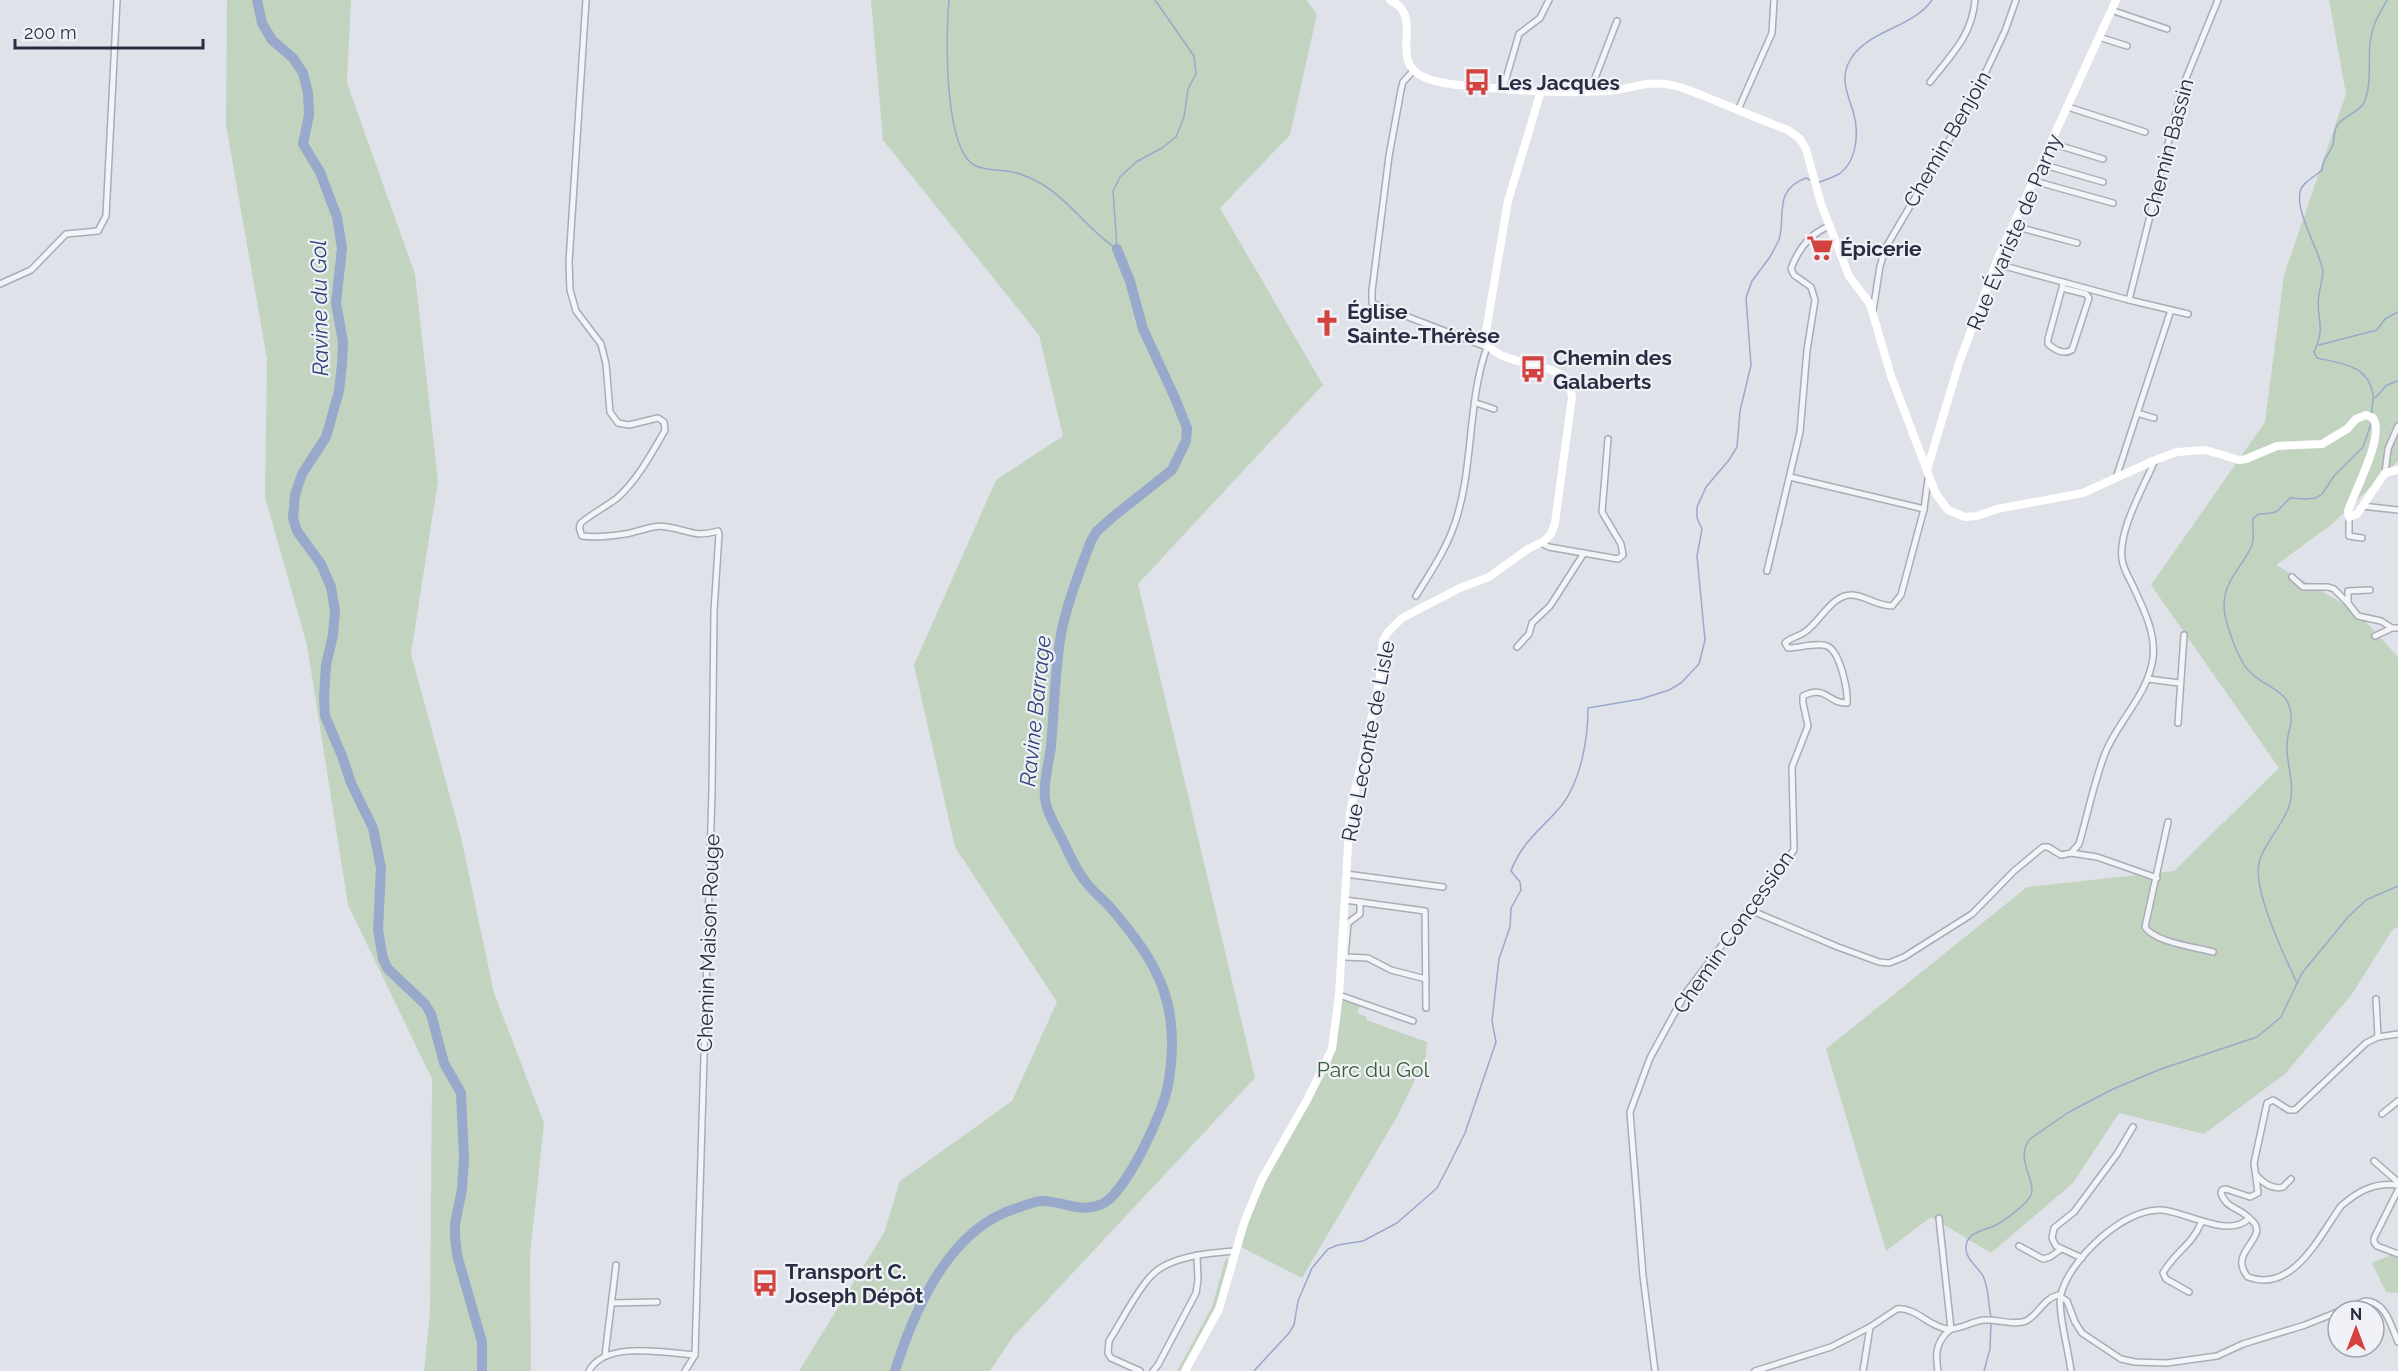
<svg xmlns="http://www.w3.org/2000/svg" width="2398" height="1371" font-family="Raleway,sans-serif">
<rect width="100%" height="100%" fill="#e0e2e9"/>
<g fill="#c2d4c0">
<polygon points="227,0 351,0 347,83 415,274 438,481 411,654 461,837 494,993 544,1123 530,1256 531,1371 424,1371 430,1312 432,1079 348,905 307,645 265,497 267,359 226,125"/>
<polygon points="871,0 1306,0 1317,14 1290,135 1220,208 1323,385 1138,584 1255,1078 1012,1338 990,1371 799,1371 884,1233 900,1181 1012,1101 1057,1002 955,847 914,665 996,480 1063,436 1039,335 883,140"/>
<polygon points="2329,0 2398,0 2398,461 2331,525 2276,565 2356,611 2398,657 2398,927 2393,929 2352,994 2285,1074 2204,1134 2119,1113 2073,1183 1991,1253 1931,1217 1886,1251 1826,1049 2027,887 2174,871 2279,768 2151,585 2265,422 2284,275 2346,94"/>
<polygon points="1341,1000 1360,1006 1357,1013 1367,1017 1366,1020 1427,1042 1426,1057 1398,1115 1302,1278 1241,1247 1252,1210 1272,1169 1331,1063 1336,1039"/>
<polygon points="2398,1252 2398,1293 2386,1292 2372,1263"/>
<polygon points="1226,1257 1228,1261 1216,1308 1181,1371 1177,1371 1212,1307"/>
</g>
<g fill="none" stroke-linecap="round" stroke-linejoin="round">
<g stroke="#99a9cb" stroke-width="1.5">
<path d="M949,0C946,32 943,151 976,166C986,170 996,170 1007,171C1020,173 1034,179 1045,186C1073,204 1090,232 1117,249"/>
<path d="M1817,183C1824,180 1832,178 1839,174C1858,161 1859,130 1853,111C1848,95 1840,79 1849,62C1865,30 1912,29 1932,0"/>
<polyline points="1117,248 1113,191 1120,177 1136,162 1162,148 1176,137 1184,117 1188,89 1196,74 1194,56 1155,0"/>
<polyline points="2319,345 2377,330 2385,319 2398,312"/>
<polyline points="2375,398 2387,385 2398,381"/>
<path d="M2372,413C2371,406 2374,401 2373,395C2369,365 2340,363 2317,358L2314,352C2327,324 2315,319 2319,294C2320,285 2325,276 2322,267C2317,247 2296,212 2300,192C2302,182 2315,177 2322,170C2323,157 2329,155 2333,145C2335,137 2333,129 2339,123C2346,115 2358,113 2364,103C2372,84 2368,62 2370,43C2373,22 2378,17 2387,0"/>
<path d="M2297,983C2285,957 2250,886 2260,859C2267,839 2285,823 2290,803C2295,784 2286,763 2287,744C2287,737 2290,729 2291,722C2293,687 2265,690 2248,670C2238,659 2224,621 2224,606C2224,579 2243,567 2252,545C2255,537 2252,527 2253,519L2258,514C2280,513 2275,513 2290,498L2306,499L2316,498L2322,494L2334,476L2363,447L2371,424"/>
<path d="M1991,1317C1988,1305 1989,1287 1983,1276C1978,1267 1966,1259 1966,1249C1965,1232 1984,1231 1996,1225C2004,1221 2027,1204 2031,1195C2037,1181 2013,1157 2031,1138L2069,1112L2113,1089L2161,1069L2257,1037L2281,1017L2302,973L2348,917L2366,900L2398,886"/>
<path d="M1254,1371L1289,1333L1294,1325L1298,1301L1312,1268L1328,1249L1338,1245L1363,1241L1397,1223L1437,1188L1448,1167L1465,1133L1496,1042L1492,1021L1499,959L1510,927L1511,908L1521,890L1520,882L1511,871C1522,841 1543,828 1562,805C1581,780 1588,739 1588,708L1641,699L1669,690L1681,683L1699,664L1705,640L1697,556L1702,529L1697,518V507L1706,487L1729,460L1737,447L1740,411L1751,365L1746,298L1752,281L1770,257L1779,240C1786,215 1773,190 1806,178L1810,180"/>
<polyline points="1984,1371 1990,1349 1991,1322"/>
</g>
<g stroke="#99a9cb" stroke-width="10">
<polyline points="257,0 262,23 272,40 293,58 303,73 308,93 309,115 303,144 320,172 337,217 342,248 336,303 343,342 342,364 339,391 326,437 302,474 295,495 293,518 297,531 321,564 331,587 335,611 333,635 326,665 324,697 325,716 342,756 351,783 373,828 381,868 378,930 383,959 388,969 425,1004 431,1014 444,1063 461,1093 464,1159 462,1189 455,1224 455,1236 457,1255 482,1342 482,1371"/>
<path d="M895,1371C914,1310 950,1228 1017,1208C1024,1206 1034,1201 1042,1201C1063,1201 1080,1214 1102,1204C1126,1193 1164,1111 1168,1085C1182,1007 1160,965 1110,907C1102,898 1092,891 1085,881C1076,870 1069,854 1063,841C1057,828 1046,812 1045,798C1043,784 1049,761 1051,747C1054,711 1055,669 1061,634C1067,603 1080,570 1091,541L1097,531L1114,516L1172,470L1186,441L1187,428L1175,398L1143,329L1130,281L1117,249"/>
</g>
<defs>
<g id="street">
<path d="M586,0L569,262L570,290L576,311L601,344L606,364L610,412L618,423L629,425L658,418L664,422L665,430C652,453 636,482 616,499C609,504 583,520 581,523C578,527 580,531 582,536C595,538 612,536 625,534C639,532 653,524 667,527C690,530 692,538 718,531L719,534L714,611L712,791L695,1355L685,1371"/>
<polyline points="2111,10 2167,29"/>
<polyline points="2099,37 2127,46"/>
<polyline points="1413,71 1403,82 1401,90 1389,156 1372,291 1372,303 1489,348"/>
<path d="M1930,82C1951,55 1972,36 1975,0"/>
<polyline points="1503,89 1519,34 1540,18 1549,0"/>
<polyline points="1590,91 1617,21"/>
<polyline points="2068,107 2145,132"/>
<polyline points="1738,110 1772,33 1774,0"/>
<polyline points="2051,143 2103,159"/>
<polyline points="2041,164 2103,182"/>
<polyline points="2034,181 2113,203"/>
<polyline points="2014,226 2077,243"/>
<polyline points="1997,264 2129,300 2188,314"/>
<polyline points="0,284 31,270 66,234 98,231 106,216 117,0"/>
<path d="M2062,288L2086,294L2089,298L2072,350C2064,355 2055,350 2048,344V339L2062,288L2063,282"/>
<polyline points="2129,300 2182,88 2218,0"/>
<polyline points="1873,311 1880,266 1886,247 1972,101 2005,31 2016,0"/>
<polyline points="1476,403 1494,409"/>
<polyline points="2137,413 2154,418"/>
<polyline points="2385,473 2388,449 2398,426"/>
<polyline points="1790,477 1924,509"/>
<polyline points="2116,478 2171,310"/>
<polyline points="2362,506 2398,510"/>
<polyline points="2349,517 2349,536 2362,538"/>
<polyline points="1541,543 1549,547 1618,559 1623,555 1621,544 1602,512 1608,439"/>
<path d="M1767,571L1800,432L1807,350L1815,300L1811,287L1794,275L1791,269C1798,249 1810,234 1829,226"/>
<polyline points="2292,577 2303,587 2328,587 2334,589 2348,603"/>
<polyline points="2370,590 2348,591 2348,603 2358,616 2381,621 2392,628"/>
<path d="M1416,596C1430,573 1446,550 1455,523C1474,467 1467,403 1487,347"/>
<polyline points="2375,636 2392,628 2398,628"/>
<polyline points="1517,647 1529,634 1532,623 1550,606 1584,553"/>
<polyline points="2148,679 2179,683"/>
<polyline points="2178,723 2184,635"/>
<path d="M2168,822L2145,927C2154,942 2195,947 2213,952"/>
<polyline points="2071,853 2097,857 2157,878"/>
<polyline points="1346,874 1443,887"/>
<polyline points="1345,900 1425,911 1426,1008"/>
<polyline points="1360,902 1360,914 1348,923 1345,957 1368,958 1391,970 1426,979"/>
<path d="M1750,910L1838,947L1879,962L1889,963L1904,957L1972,914L2014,871L2043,847H2048L2061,855L2071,853L2079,844C2088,813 2094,781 2106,751C2120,719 2148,694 2153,658C2156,632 2143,608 2132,584C2128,576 2123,568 2122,559C2118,530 2144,487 2155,460"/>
<polyline points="1339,995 1413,1021"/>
<polyline points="2376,999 2378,1037"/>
<polyline points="2382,1114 2398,1101"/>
<polyline points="2374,1161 2398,1182"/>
<path d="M2256,1175C2263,1183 2272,1190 2283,1187L2291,1179"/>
<polyline points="2398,1190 2374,1238 2374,1242 2377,1246 2398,1254"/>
<path d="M2249,1218C2275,1237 2225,1251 2248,1277C2293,1294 2320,1235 2341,1206C2358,1191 2375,1182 2398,1185"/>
<polyline points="2019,1246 2043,1259 2050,1257 2060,1250"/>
<polyline points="2082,1258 2056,1246 2052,1238 2054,1228 2074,1212 2117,1154 2133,1127"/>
<path d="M2189,1292L2166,1279L2163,1273C2174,1253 2192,1245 2201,1223"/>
<polyline points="613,1303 657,1302"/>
<polyline points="605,1356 616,1265"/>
<path d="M589,1371C605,1340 667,1353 695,1355"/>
<path d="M1140,1371L1111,1358L1108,1353L1109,1341C1120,1324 1138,1288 1152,1275C1170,1256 1210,1253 1235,1251"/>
<polyline points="1153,1371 1158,1365 1196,1293 1198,1280 1197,1255"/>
<path d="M1655,1371L1643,1276L1630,1112L1650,1058L1685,994L1794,850L1792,767L1808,726L1803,703V696C1826,684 1828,704 1847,703C1848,690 1840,651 1827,646C1817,642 1800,648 1788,648L1785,643C1791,637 1798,637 1805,632C1820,622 1832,594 1852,595C1867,596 1874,605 1892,606L1901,595L1924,509L1928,479"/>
<path d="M1755,1371L1831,1347L1870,1327L1897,1309C1916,1307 1929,1327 1948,1329C1960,1330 1972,1321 1984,1320C1997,1319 2014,1326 2026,1321C2039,1314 2043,1299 2058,1295L2067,1301L2075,1322L2082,1333L2121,1359L2135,1362L2167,1363L2217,1356L2243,1344L2305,1325L2365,1301C2386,1301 2391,1326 2398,1342"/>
<polyline points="1863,1371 1870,1327"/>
<path d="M1938,1371C1935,1353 1936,1341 1951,1329L1939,1218"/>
<path d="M2071,1371C2069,1352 2057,1310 2061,1294C2070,1259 2124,1208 2161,1210C2182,1210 2230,1240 2249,1218C2239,1207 2226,1209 2221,1193L2222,1190L2226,1189L2250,1197L2258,1193L2254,1163L2267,1103L2273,1100L2289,1110H2295L2366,1043L2378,1037L2398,1034"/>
</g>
</defs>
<use href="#street" stroke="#a9acb7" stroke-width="8"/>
<use href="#street" stroke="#f3f4f8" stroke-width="5"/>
<g stroke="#fff" stroke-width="8">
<path d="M1390,0C1427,17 1385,62 1426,78C1443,85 1462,85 1480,87C1521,91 1565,94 1607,91C1626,90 1645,81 1665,84C1683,86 1700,95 1716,101C1740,111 1764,121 1788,130L1800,139L1806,149L1821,204L1849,276L1870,304L1891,376L1936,494L1948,510L1965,517L1977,516L1997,509L2083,493L2155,460L2177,452L2206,450L2239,460L2246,459L2277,446L2322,444L2347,429L2356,419L2366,415L2373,418C2385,436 2355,490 2348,511L2349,517L2357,514L2385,473L2398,470"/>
<polyline points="1927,470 1959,363 1998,258 2116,0"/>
<path d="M1185,1371L1219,1309L1244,1223L1261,1181L1307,1100L1332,1049L1339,995L1350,813L1379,684L1383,641L1387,633L1402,618L1460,588L1489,577L1528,549L1544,541L1551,534L1555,523L1572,397L1569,381C1549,359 1491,367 1485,337L1508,201L1541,91"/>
</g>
</g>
<defs>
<symbol id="bus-bare" viewBox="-9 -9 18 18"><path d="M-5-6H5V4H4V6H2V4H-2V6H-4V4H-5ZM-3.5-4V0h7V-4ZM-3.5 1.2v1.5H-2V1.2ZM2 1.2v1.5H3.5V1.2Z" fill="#d4423f" stroke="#eff1f7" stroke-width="2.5" paint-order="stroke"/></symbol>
<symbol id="supermarket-bare" viewBox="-9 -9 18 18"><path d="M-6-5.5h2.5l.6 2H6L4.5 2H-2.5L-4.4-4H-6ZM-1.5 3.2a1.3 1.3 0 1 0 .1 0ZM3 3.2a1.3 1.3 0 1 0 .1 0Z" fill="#d4423f" stroke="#eff1f7" stroke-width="2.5" paint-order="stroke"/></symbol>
<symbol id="church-bare" viewBox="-9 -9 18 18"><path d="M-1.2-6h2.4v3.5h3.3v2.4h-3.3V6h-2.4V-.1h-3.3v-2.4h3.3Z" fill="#d4423f" stroke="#eff1f7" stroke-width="2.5" paint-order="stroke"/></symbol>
</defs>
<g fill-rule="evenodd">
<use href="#bus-bare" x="1458" y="63" width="38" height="38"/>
<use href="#supermarket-bare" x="1801" y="229" width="38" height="38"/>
<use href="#church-bare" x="1308" y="304" width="38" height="38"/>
<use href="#bus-bare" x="1514" y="350" width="38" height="38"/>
<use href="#bus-bare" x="746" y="1264" width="38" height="38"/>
</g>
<g text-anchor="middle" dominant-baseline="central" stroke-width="4.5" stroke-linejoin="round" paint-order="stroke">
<g font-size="21" font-weight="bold" fill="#282d42" stroke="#eff1f7" text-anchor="start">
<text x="1497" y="82">Les Jacques</text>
<text x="1840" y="248">Épicerie</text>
<text x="1347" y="311">Église<tspan x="1347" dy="24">Sainte-Thérèse</tspan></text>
<text x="1553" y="357">Chemin des<tspan x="1553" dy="24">Galaberts</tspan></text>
<text x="785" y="1271">Transport C.<tspan x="785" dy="24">Joseph Dépôt</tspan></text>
</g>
<g font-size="21" fill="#282d42" stroke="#eff1f7">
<text transform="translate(1947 139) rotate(-60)">Chemin Benjoin</text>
<text transform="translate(2168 148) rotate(-75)">Chemin Bassin</text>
<text transform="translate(2014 232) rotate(-67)">Rue Évariste de Parny</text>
<text transform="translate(1368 741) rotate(-79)">Rue Leconte de Lisle</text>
<text transform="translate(1733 932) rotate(-55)">Chemin Concession</text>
<text transform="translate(708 943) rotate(-88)">Chemin Maison Rouge</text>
</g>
<g font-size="21" fill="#355e34" stroke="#eff1f7">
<text x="1373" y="1069">Parc du Gol</text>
</g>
<g font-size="22" font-style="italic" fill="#304377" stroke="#eff1f7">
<text transform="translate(319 308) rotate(-91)">Ravine du Gol</text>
<text transform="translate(1035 711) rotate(-84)">Ravine Barrage</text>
</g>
</g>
<g transform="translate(2356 1329)"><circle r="28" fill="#eff1f7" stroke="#9fa3af" stroke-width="1.5"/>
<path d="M0-4.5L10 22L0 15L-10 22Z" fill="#d4423f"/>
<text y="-9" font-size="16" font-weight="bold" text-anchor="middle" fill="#282d42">N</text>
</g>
<path d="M15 39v9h188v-9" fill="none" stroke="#282d42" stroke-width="3"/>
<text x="24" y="39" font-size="18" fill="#282d42" stroke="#eff1f7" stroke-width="4.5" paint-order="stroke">200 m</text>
</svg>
